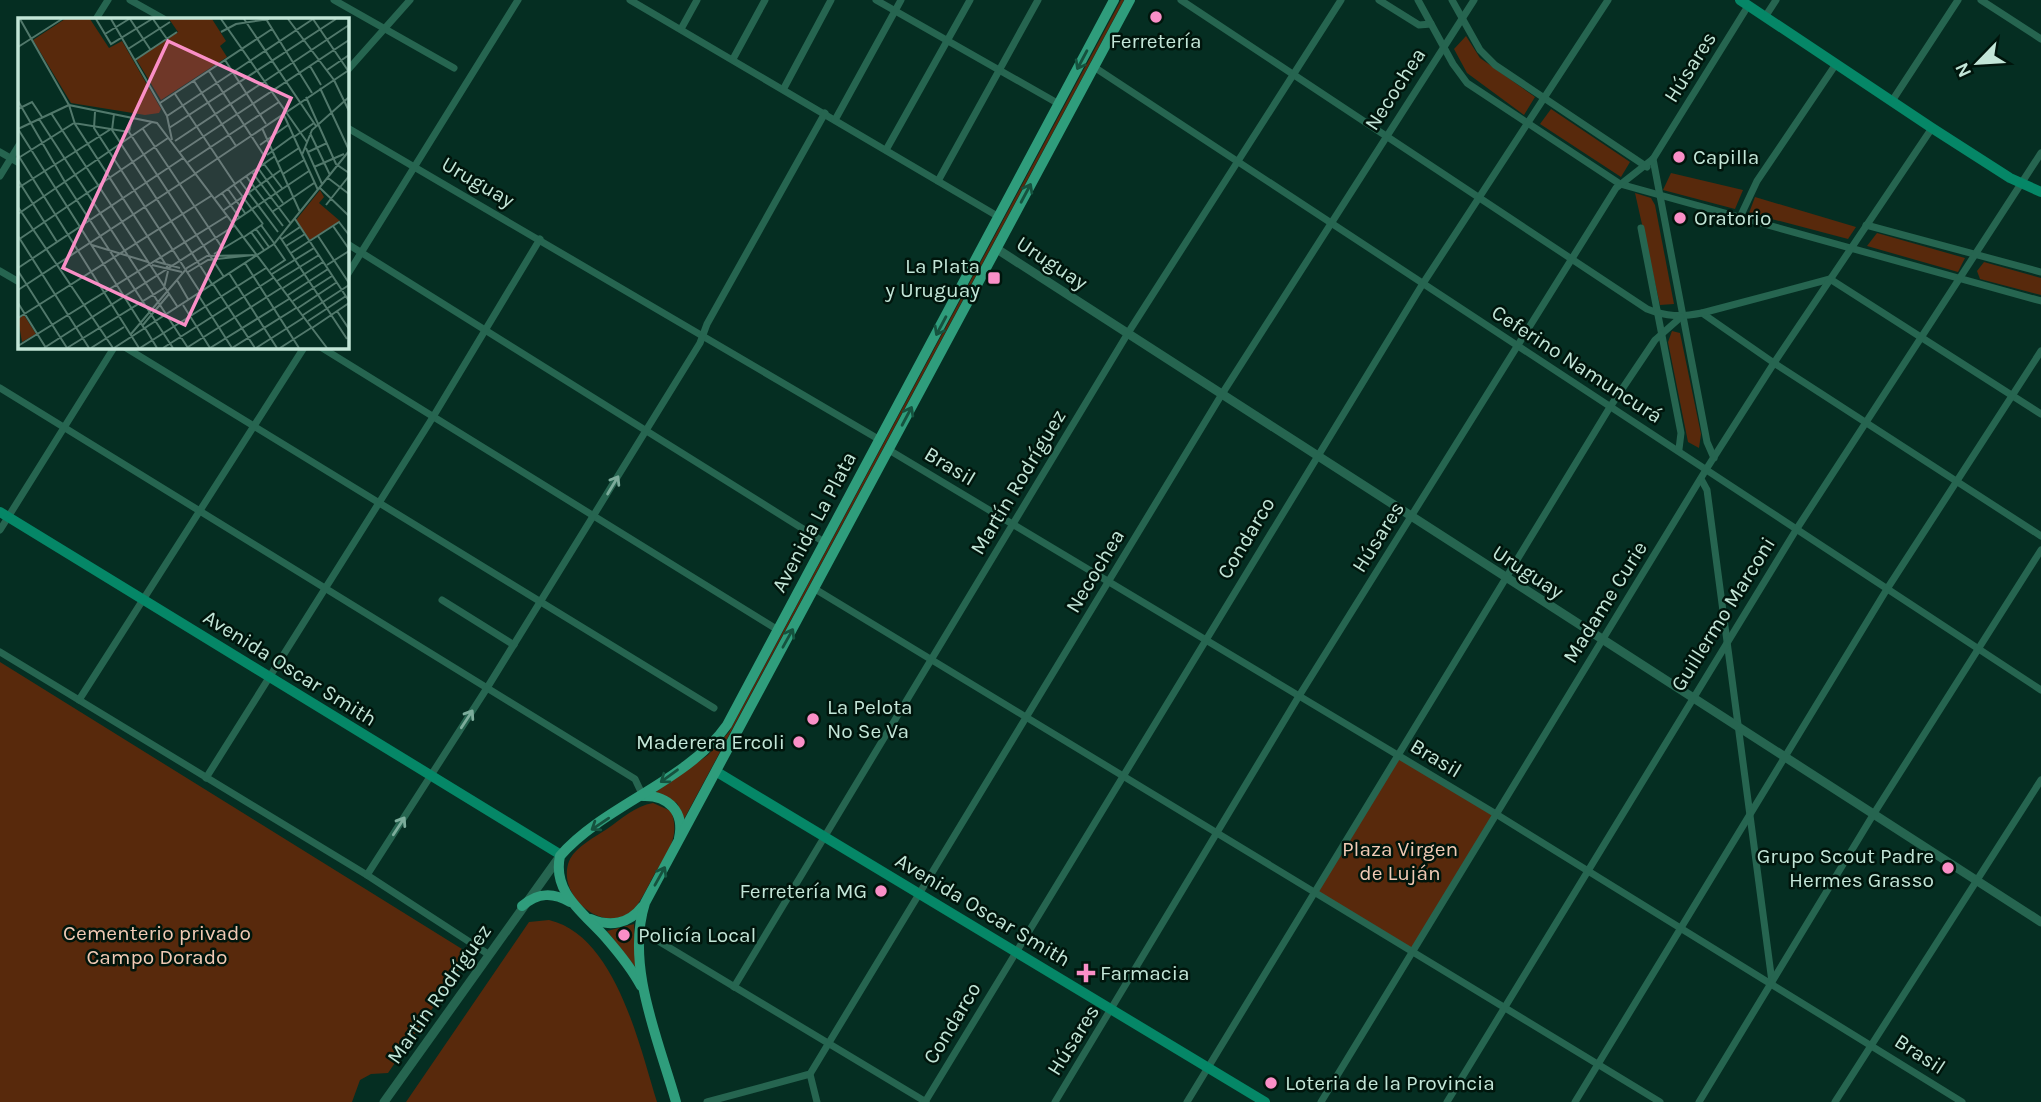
<svg xmlns="http://www.w3.org/2000/svg" width="2041" height="1102" font-family="Karla,sans-serif">
<rect width="100%" height="100%" fill="#052e22"/>
<g fill="#58290c">
<polygon points="1121,0 1124,0 684,819 677,803 653,794 708,755 729,732"/>
<polygon points="1466,36 1480,58 1535,97 1524,115 1467,73 1454,49"/>
<polygon points="1551,109 1630,162 1621,177 1540,124"/>
<polygon points="1671,173 1743,190 1735,209 1663,190"/>
<polygon points="1635,193 1651,198 1655,205 1674,304 1660,305"/>
<polygon points="1755,197 1856,227 1848,239 1749,213"/>
<polygon points="1877,233 1965,258 1958,272 1867,246"/>
<polygon points="1984,262 2041,278 2041,295 1980,279 1977,271"/>
<polygon points="1672,331 1680,333 1701,434 1699,448 1688,442 1668,342"/>
<polygon points="0,662 462,949 465,961 388,1073 371,1074 360,1080 352,1102 0,1102"/>
<polygon points="1398,756 1496,814 1412,950 1314,891"/>
<path d="M653,803L671,811C681,837 667,853 654,875C648,886 641,902 632,911C602,936 554,893 570,859C577,846 595,837 607,829C621,819 635,806 653,803Z"/>
<path d="M549,920C616,936 639,1045 657,1102H406L529,922Z"/>
<polygon points="634,924 636,968 607,931"/>
</g>
<g fill="none" stroke-linecap="round" stroke-linejoin="round">
<g stroke="#266550" stroke-width="7">
<polyline points="130,0 164,19"/>
<polyline points="334,0 454,68"/>
<polyline points="630,0 999,217"/>
<polyline points="876,0 1059,104"/>
<path d="M1181,0L1647,309C1667,317 1681,317 1702,313L1774,363L2041,536"/>
<polyline points="1379,0 1419,25 1431,24"/>
<polyline points="1418,0 1453,64 1467,83 1620,184 2041,301"/>
<polyline points="1452,0 1480,50 1495,65 1647,167"/>
<polyline points="1981,0 2041,39"/>
<polyline points="1765,17 1776,0"/>
<polyline points="96,19 108,0"/>
<polyline points="681,29 697,0"/>
<polyline points="733,59 765,0"/>
<polyline points="1094,67 2041,690"/>
<polyline points="346,72 410,0"/>
<polyline points="784,88 831,0"/>
<polyline points="1892,101 1958,0"/>
<polyline points="835,120 901,0"/>
<polyline points="346,127 880,440"/>
<polyline points="886,150 970,0"/>
<polyline points="0,152 19,163"/>
<polyline points="1653,159 1707,442 1714,458"/>
<polyline points="0,176 19,145"/>
<polyline points="938,181 1038,0"/>
<polyline points="1741,215 1757,181 1836,64"/>
<polyline points="1866,225 2041,272"/>
<polyline points="1641,228 1681,433 1679,449"/>
<polyline points="346,243 824,542"/>
<polyline points="0,271 19,282"/>
<polyline points="346,277 518,0"/>
<polyline points="1702,313 1830,279 2041,414"/>
<polyline points="123,346 714,708"/>
<polyline points="319,346 778,630"/>
<polyline points="0,388 635,779 643,796"/>
<polyline points="889,450 1496,814 1962,1102"/>
<polyline points="1701,479 1707,490 1772,982"/>
<polyline points="0,530 115,346"/>
<polyline points="815,589 1660,1102"/>
<polyline points="442,600 514,645"/>
<polyline points="0,652 367,875 488,954"/>
<polyline points="79,700 305,346"/>
<polyline points="206,778 433,417 540,239"/>
<polyline points="367,875 487,688 700,343 707,324 825,113"/>
<polyline points="640,930 926,1102"/>
<polyline points="734,987 1128,333 1341,0"/>
<polyline points="810,1074 817,1102"/>
<polyline points="707,1102 810,1074 1222,394 1474,0"/>
<polyline points="925,1102 1422,285 1608,0"/>
<polyline points="1055,1102 1299,696 1616,188 1653,159 1748,6"/>
<polyline points="1187,1102 1610,407 1655,340 1681,317"/>
<polyline points="1321,1102 1707,468 1774,363 1932,128"/>
<polyline points="1447,1102 1796,530 2041,153"/>
<polyline points="1575,1102 1887,589 2041,351"/>
<polyline points="1699,1102 1873,815 2041,550"/>
<polyline points="1835,1102 2041,780"/>
</g>
<g stroke="#266550" stroke-width="9">
<polyline points="997,249 2041,922"/>
<polyline points="384,1102 560,856"/>
</g>
<g stroke="#058767" stroke-width="10">
<polyline points="1740,0 1932,128 2010,178 2041,192"/>
<polyline points="0,512 561,855"/>
<polyline points="717,772 1265,1102"/>
</g>
<g stroke="#2f9d7c" stroke-width="10">
<path d="M643,796C668,795 685,812 679,838"/>
<path d="M522,906C538,892 553,892 570,902"/>
<path d="M591,919C610,927 629,924 642,907"/>
<path d="M641,986C632,969 619,953 606,938C584,913 552,893 560,856C604,805 687,782 727,725L1114,0"/>
<path d="M676,1102C659,1041 625,966 645,903L1130,0"/>
</g>
</g>
<defs><path id="oneway-shaft" d="M-6 0H5M1.5-3L5.5 0L1.5 3" fill="none" stroke-width="1.6" stroke-linecap="round" stroke-linejoin="round" transform="scale(1.75)"/></defs>
<g stroke="#15523e">
<use href="#oneway-shaft" transform="translate(1082 60) rotate(118)"/>
<use href="#oneway-shaft" transform="translate(1026 193) rotate(-62)"/>
<use href="#oneway-shaft" transform="translate(941 326) rotate(118)"/>
<use href="#oneway-shaft" transform="translate(907 416) rotate(-62)"/>
<use href="#oneway-shaft" transform="translate(788 638) rotate(-61)"/>
<use href="#oneway-shaft" transform="translate(669 776) rotate(144)"/>
<use href="#oneway-shaft" transform="translate(600 824) rotate(146)"/>
<use href="#oneway-shaft" transform="translate(660 876) rotate(-61)"/>
</g>
<g stroke="#7cac9b">
<use href="#oneway-shaft" transform="translate(613 485) rotate(-59)"/>
<use href="#oneway-shaft" transform="translate(467 719) rotate(-57)"/>
<use href="#oneway-shaft" transform="translate(399 826) rotate(-57)"/>
</g>
<g fill="#fa8fc7" stroke="#00150c" stroke-width="2.5">
<circle cx="1156" cy="17" r="7"/>
<circle cx="1679" cy="157" r="7"/>
<circle cx="1680" cy="218" r="7"/>
<rect x="987" y="271" width="14" height="14" rx="3.5"/>
<circle cx="813" cy="719" r="7"/>
<circle cx="799" cy="742" r="7"/>
<circle cx="1948" cy="868" r="7"/>
<circle cx="881" cy="891" r="7"/>
<circle cx="624" cy="935" r="7"/>
<path d="M1082.5 962.5h7v7h7v7h-7v7h-7v-7h-7v-7h7z"/>
<circle cx="1271" cy="1083" r="7"/>
</g>
<g text-anchor="middle" dominant-baseline="central" stroke-width="5" stroke-linejoin="round" paint-order="stroke">
<g font-size="21" fill="#c3e6d8" stroke="#00150c" text-anchor="start">
<text x="1156" y="41" text-anchor="middle">Ferretería</text>
<text x="1693" y="157">Capilla</text>
<text x="1694" y="218">Oratorio</text>
<text x="980" y="266" text-anchor="end">La Plata<tspan x="980" dy="24">y Uruguay</tspan></text>
<text x="827" y="707">La Pelota<tspan x="827" dy="24">No Se Va</tspan></text>
<text x="785" y="742" text-anchor="end">Maderera Ercoli</text>
<text x="1934" y="856" text-anchor="end">Grupo Scout Padre<tspan x="1934" dy="24">Hermes Grasso</tspan></text>
<text x="867" y="891" text-anchor="end">Ferretería MG</text>
<text x="638" y="935">Policía Local</text>
<text x="1100" y="973">Farmacia</text>
<text x="1285" y="1083">Loteria de la Provincia</text>
</g>
<g font-size="21" fill="#c3e6d8" stroke="#00150c">
<text transform="translate(1690 67) rotate(-58)">Húsares</text>
<text transform="translate(1395 89) rotate(-57)">Necochea</text>
<text transform="translate(478 182) rotate(30)">Uruguay</text>
<text transform="translate(1052 263) rotate(33)">Uruguay</text>
<text transform="translate(1577 364) rotate(33)">Ceferino Namuncurá</text>
<text transform="translate(950 466) rotate(31)">Brasil</text>
<text transform="translate(1018 482) rotate(-59)">Martín Rodríguez</text>
<text transform="translate(814 522) rotate(-62)">Avenida La Plata</text>
<text transform="translate(1378 537) rotate(-58)">Húsares</text>
<text transform="translate(1246 538) rotate(-59)">Condarco</text>
<text transform="translate(1095 571) rotate(-59)">Necochea</text>
<text transform="translate(1528 572) rotate(33)">Uruguay</text>
<text transform="translate(1605 602) rotate(-58)">Madame Curie</text>
<text transform="translate(1723 614) rotate(-58)">Guillermo Marconi</text>
<text transform="translate(290 668) rotate(32)">Avenida Oscar Smith</text>
<text transform="translate(1436 758) rotate(31)">Brasil</text>
<text transform="translate(983 910) rotate(31)">Avenida Oscar Smith</text>
<text transform="translate(439 994) rotate(-55)">Martín Rodríguez</text>
<text transform="translate(952 1023) rotate(-59)">Condarco</text>
<text transform="translate(1073 1040) rotate(-58)">Húsares</text>
<text transform="translate(1920 1054) rotate(33)">Brasil</text>
</g>
<g font-size="21" fill="#f1cab5" stroke="#00150c">
<text x="1400" y="849">Plaza Virgen<tspan x="1400" dy="24">de Luján</tspan></text>
<text x="157" y="933">Cementerio privado<tspan x="157" dy="24">Campo Dorado</tspan></text>
</g>
</g>
<g transform="translate(18 18)">
<rect width="331" height="331" fill="#052e22"/>
<path d="M47,1H72L91,30L104,23L143,91L141,95L127,97L53,85L15,22ZM151,1H194L208,23L202,28L209,39L143,82L118,41L160,14ZM302,172L306,179L301,185L322,203L292,222L278,202ZM6,297L18,316L4,324L0,301Z" fill="#58290c"/>
<path fill="none" stroke="#51786b" stroke-width="2" d="M2,1L51,87L139,105L309,330M78,1L93,26L134,1M93,1L149,98M112,1L132,31M135,1L149,21M203,1L289,124M226,1L298,108M248,1L294,75M270,1L316,62L331,93M295,1L331,54M203,14L218,6L251,1M87,16L111,1M0,29L44,1M110,31L152,4M117,42L159,14M207,42L248,106M292,48L303,67M309,52L331,37M191,53L247,139M176,63L218,128M302,70L331,132M157,76L217,166M288,79L318,146L331,155M0,83L47,164L155,330M142,85L254,11M0,91L14,84L24,99M77,94L76,110L182,274M33,95L159,288M265,95L300,172M96,96L94,112L194,266M149,98L154,122M149,98L295,1M114,100L111,114L206,259M21,101L170,330M151,110L318,1M244,110L282,194M0,111L51,87L57,106L150,250M0,111L126,310M125,111L205,231M292,115L312,157M276,119L296,105M157,123L331,7M242,127L270,107M288,130L304,166M162,134L331,22M290,134L309,125M0,137L121,330M249,137L275,118M284,137L294,112L331,79M2,139L56,105L111,114M170,144L261,84M260,144L281,130M246,146L264,170M296,149L326,136M240,150L265,185M234,154L273,206M178,155L331,52M265,156L286,142M228,158L265,208M310,160L331,176M0,162L39,224M222,163L260,214M216,167L245,206M0,170L93,111M302,170L331,198M210,171L227,195M204,175L221,199M197,180L257,138M308,187L331,158M0,189L95,330M206,192L263,152M254,194L296,165M0,196L134,104M277,201L331,283M215,204L291,153M243,207L256,225M315,208L331,231M238,211L251,229M233,214L246,232M0,218L71,330M300,218L331,265M226,219L245,206M262,219L329,321M264,221L282,209M0,222L150,120M74,227L130,244M268,228L287,216M273,235L321,204L331,217M196,236L224,219M136,243L162,250M227,245L281,330M134,247L164,254M309,247L331,233M0,250L165,140M252,252L267,242L256,226M0,253L49,330L146,270L150,253M170,254L190,242L235,237M211,255L259,330M254,256L296,230M159,262L170,281M259,263L301,237M195,266L237,330M265,270L305,244M0,272L177,156M179,275L214,330M270,277L310,251M275,283L314,258M0,285L28,330M165,287L192,330M280,290L319,264M319,293L331,311M285,297L331,267M0,300L193,178M290,303L328,278M124,308L151,276M127,310L139,330M294,310L331,285M113,316L169,250L189,238L238,237M0,328L209,198M170,329L263,270M26,330L216,208M73,330L106,309M96,330L256,226L331,133M122,330L248,250M145,330L255,260M192,330L271,281M214,330L278,290M238,330L285,300M262,330L293,310"/>
<path fill="#fa8fc7" fill-opacity="0.15" stroke="#fa8fc7" stroke-width="3.5" d="M150,23L273,80L167,307L45,250Z"/>
<rect width="331" height="331" fill="none" stroke="#c3e6d8" stroke-width="3.5"/>
</g>
<g transform="translate(1978 63) rotate(245)" stroke="#00150c" stroke-width="5" paint-order="stroke">
<path d="M0-5L12 26L0 18L-12 26Z" fill="#c3e6d8"/>
<text y="-10" font-size="19" font-weight="bold" text-anchor="middle" fill="#c3e6d8">N</text>
</g>
</svg>
